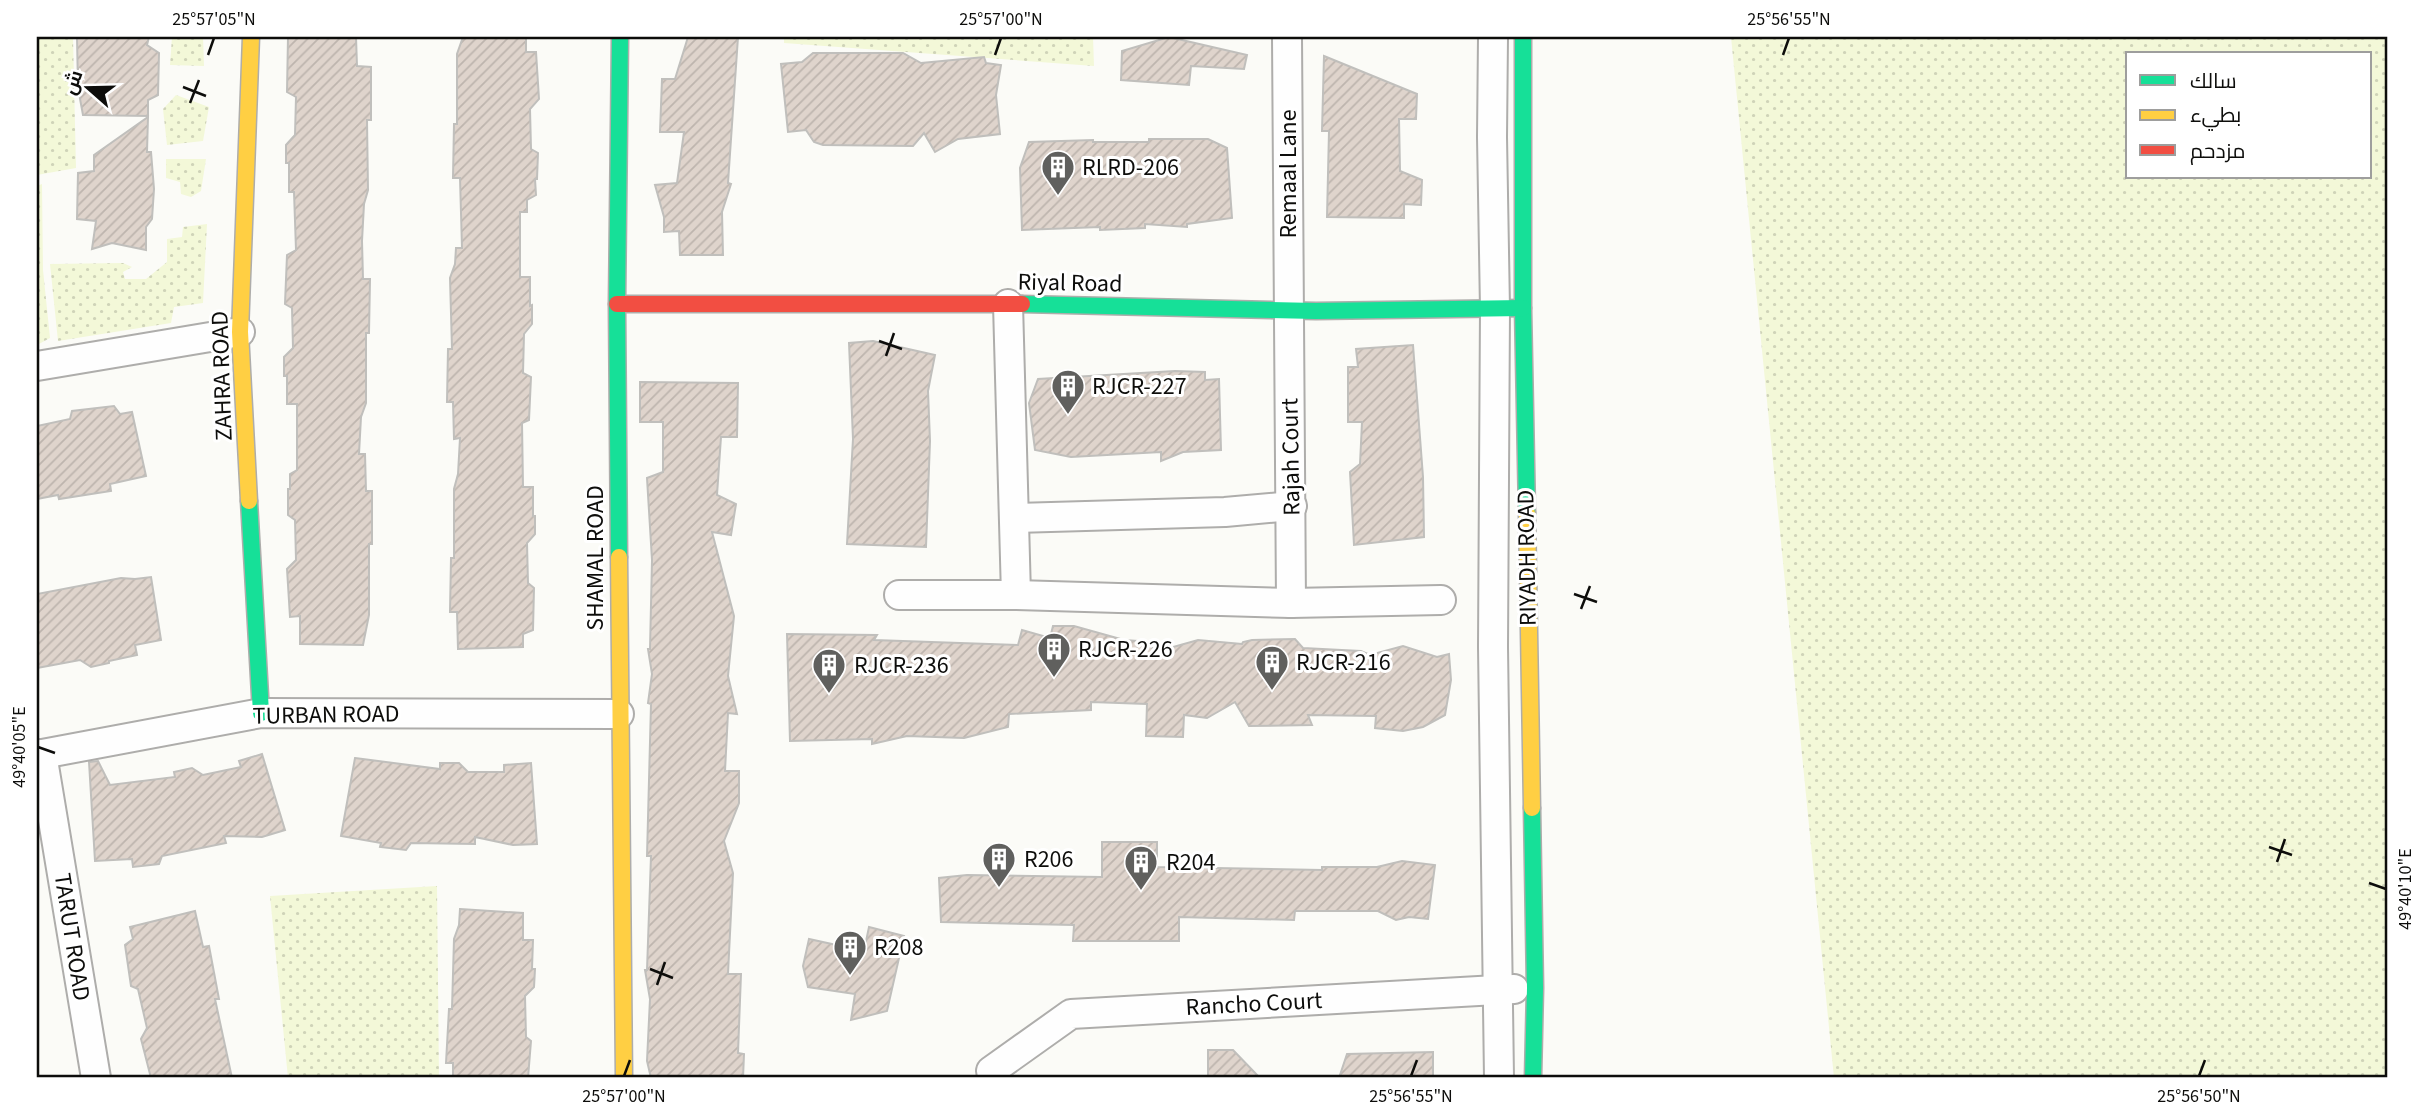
<svg xmlns="http://www.w3.org/2000/svg" width="2424" height="1115" font-family="'Source Sans 3',Cairo,sans-serif">
<defs>
<pattern id="green-dots" width="8" height="8" patternUnits="userSpaceOnUse" patternTransform="scale(1.75)"><rect width="8" height="8" fill="#f3f8d8"/><path d="M2 2h.1M6 6h.1" fill="none" stroke="#cfd3b8" stroke-width="1.8" stroke-linecap="round"/></pattern>
<pattern id="building-hatch" width="6" height="6" patternUnits="userSpaceOnUse" patternTransform="scale(1.75)"><rect width="6" height="6" fill="#dfd4cc"/><path d="M-1 1l2-2M0 6l6-6M5 7l2-2" fill="none" stroke="#beb5ae"/></pattern>
</defs>
<rect width="100%" height="100%" fill="#fbfbf7"/>
<g fill="url(#green-dots)" fill-rule="evenodd">
<polygon points="37,37 73,37 76,168 37,175"/>
<polygon points="172,37 203,37 204,66 170,65"/>
<polygon points="784,37 1093,37 1094,66 784,43"/>
<path d="M1731,37H2387V1078H1834ZM2128,54H2370V177H2128Z"/>
<polygon points="176,95 209,107 203,141 167,145 163,109"/>
<polygon points="166,159 206,159 201,191 191,197 181,194 180,182 166,178"/>
<polygon points="42,184 43,270 50,338 37,345 37,186"/>
<polygon points="207,224 203,303 174,307 171,323 58,341 50,264 123,263 132,267 123,272 125,279 146,279 167,262 167,239 182,237 183,227"/>
<polygon points="437,886 439,1078 288,1078 270,896"/>
</g>
<g fill="url(#building-hatch)" stroke="#c0bfbc" stroke-width="2">
<polygon points="77,37 149,37 147,45 159,53 158,95 148,100 148,116 83,115 78,88"/>
<polygon points="288,37 356,37 357,66 371,67 371,120 367,120 368,190 364,204 362,241 363,279 370,279 369,333 366,333 366,403 361,417 359,454 365,454 366,491 372,491 372,544 369,544 369,615 363,645 300,644 300,616 290,617 287,569 296,560 295,520 288,515 288,489 290,489 290,474 297,470 297,404 287,404 287,376 284,376 284,357 293,348 292,308 285,304 287,255 296,250 294,192 289,192 289,163 286,163 286,145 295,135 296,97 287,92"/>
<polygon points="463,37 526,37 526,52 536,52 539,99 530,109 531,149 538,153 537,179 535,179 536,195 527,200 527,212 520,212 520,277 530,277 530,306 532,305 532,324 524,334 523,373 531,377 529,420 522,423 523,487 533,487 533,516 535,516 535,534 527,543 528,583 534,588 533,630 523,634 523,647 458,649 457,612 450,612 451,558 454,558 454,489 458,474 460,438 454,439 453,402 447,402 448,349 452,349 450,278 455,264 456,248 462,248 460,178 453,178 454,124 457,124 457,54"/>
<polygon points="688,37 738,37 728,183 731,184 722,212 723,255 680,255 679,231 664,232 664,217 655,185 677,183 684,132 660,132 662,79 675,79"/>
<polygon points="1169,37 1247,55 1244,69 1191,66 1189,85 1121,80 1122,51"/>
<polygon points="813,53 903,53 921,63 984,57 986,63 1001,65 996,95 1000,134 958,139 935,152 924,133 913,146 823,145 814,142 806,130 788,132 781,64 802,62"/>
<polygon points="1324,56 1417,94 1416,119 1399,119 1400,171 1422,180 1421,205 1404,204 1404,218 1327,217 1329,131 1322,131"/>
<polygon points="148,117 147,152 151,152 154,189 152,219 146,227 146,250 112,243 92,249 96,221 77,219 78,173 94,171 94,155"/>
<polygon points="1149,139 1208,139 1227,148 1232,218 1187,224 1187,227 1145,224 1145,228 1100,230 1100,227 1022,230 1020,168 1029,142 1093,140 1093,142 1149,142"/>
<polygon points="873,341 935,355 928,391 930,441 926,547 847,544 853,439 849,343"/>
<polygon points="1413,345 1423,477 1424,537 1354,545 1350,472 1360,464 1362,422 1348,422 1348,367 1358,367 1356,349"/>
<polygon points="1175,371 1205,372 1205,380 1219,379 1221,450 1183,452 1161,461 1161,452 1071,457 1035,450 1029,403 1038,379"/>
<polygon points="640,382 738,383 737,437 721,437 717,495 736,504 731,535 712,532 734,616 728,676 737,714 728,713 725,771 739,771 739,803 724,841 733,873 728,974 741,974 738,1053 744,1054 743,1078 651,1078 647,1061 650,999 645,970 647,970 651,856 647,856 651,704 648,703 652,674 648,649 650,649 652,560 647,478 663,472 663,422 640,422"/>
<polygon points="114,406 120,414 132,412 146,476 110,484 111,491 59,499 58,495 37,499 37,426 70,419 72,411"/>
<polygon points="151,577 161,640 135,645 137,655 109,661 109,663 91,667 80,660 37,668 37,594 121,578 135,579"/>
<polygon points="1053,626 1074,626 1124,640 1138,641 1159,651 1198,640 1242,644 1243,642 1252,640 1295,639 1303,648 1361,651 1370,655 1403,646 1437,657 1449,654 1451,680 1445,715 1423,727 1403,731 1375,728 1376,716 1308,715 1312,725 1249,726 1235,702 1207,718 1184,715 1183,737 1146,736 1147,704 1091,702 1091,710 1009,714 1008,727 964,738 907,736 872,744 872,739 790,741 787,634 877,635 874,640 1018,645 1022,630 1050,638"/>
<polygon points="262,754 285,830 262,837 224,836 226,843 162,856 159,864 133,867 132,859 95,861 89,762 98,761 110,785 175,777 174,772 192,768 203,775 241,767 239,761"/>
<polygon points="355,758 440,769 440,763 459,763 468,772 504,772 504,765 531,763 537,844 513,845 475,837 475,844 411,843 406,850 380,847 381,843 341,836"/>
<polygon points="1102,842 1157,842 1157,867 1322,870 1322,867 1377,867 1402,861 1435,865 1428,919 1409,917 1396,920 1378,911 1295,911 1294,920 1179,917 1179,941 1073,941 1074,925 941,922 939,878 967,875 1102,877"/>
<polygon points="460,909 523,913 523,940 533,940 532,969 535,969 534,987 525,996 526,1037 531,1041 528,1078 453,1078 453,1063 446,1063 449,1009 452,1009 454,939 459,925"/>
<polygon points="195,911 203,947 209,946 219,999 215,999 232,1078 151,1078 141,1039 147,1028 138,989 131,986 125,945 133,939 130,927"/>
<polygon points="869,927 904,936 887,1011 851,1020 855,994 808,987 803,966 809,939 864,951"/>
<polygon points="1208,1050 1233,1050 1260,1078 1208,1078"/>
<polygon points="1433,1052 1433,1078 1339,1078 1347,1054"/>
</g>
<g fill="none" stroke-linecap="round" stroke-linejoin="round">
<defs>
<g id="street">
<polyline points="1287,37 1291,603"/>
<polyline points="1493,37 1492,137 1495,309 1493,647 1499,1078"/>
<polyline points="1008,304 1016,595"/>
<polyline points="37,366 240,332"/>
<polyline points="1014,518 1225,512 1292,506"/>
<polyline points="899,595 1016,595 1291,603 1441,600"/>
<polyline points="42,754 96,1078"/>
<polyline points="37,755 261,713 619,714"/>
<polyline points="991,1071 1071,1014 1514,989"/>
</g>
<g id="fast">
<polyline points="1523,37 1523,308 1527,513"/>
<polyline points="1022,304 1316,311 1523,308"/>
<polyline points="249,501 261,713"/>
<polyline points="619,557 617,304 620,37"/>
<polyline points="1532,808 1535,988 1533,1078"/>
</g>
<g id="slow">
<polyline points="249,501 240,332 251,37"/>
<polyline points="1527,513 1532,808"/>
<polyline points="619,557 624,1078"/>
</g>
<polyline id="jam" points="617,304 1022,304"/>
</defs>
<use href="#street" stroke="#aeadab" stroke-width="32"/>
<use href="#fast" stroke="#aeadab" stroke-width="19"/>
<use href="#slow" stroke="#aeadab" stroke-width="19"/>
<use href="#jam" stroke="#aeadab" stroke-width="19"/>
<use href="#street" stroke="#fefefe" stroke-width="28"/>
<use href="#fast" stroke="#16e098" stroke-width="16"/>
<use href="#slow" stroke="#ffcf43" stroke-width="16"/>
<use href="#jam" stroke="#f24e42" stroke-width="16"/>
</g>
<path fill="none" stroke="#0d0d0b" stroke-width="2.5" d="M208,55L214,38M995,55L1001,38M1783,55L1789,38M183,87L206,96M190,103L199,80M879,341L902,349M886,356L894,333M1574,594L1597,602M1581,609L1590,586M38,747L55,753M2269,847L2292,855M2277,862L2285,839M2369,883L2386,889M650,969L673,978M657,985L665,962M624,1076L630,1060M1411,1076L1417,1060M2199,1076L2205,1060"/>
<defs>
<symbol id="building-pin" viewBox="-11 -11 22 30"><path d="M0 17L-7.5 6A9.5 9.5 0 1 1 7.5 6Z" fill="#60605e" stroke="#fff"/><path d="M-4-6H4V6H1V3H-1V6H-4ZM-2.5-4.3h1.7v1.8h-1.7ZM.8-4.3h1.7v1.8H.8ZM-2.5-1h1.7V.8h-1.7ZM.8-1h1.7V.8H.8Z" fill="#fff"/></symbol>
</defs>
<g fill-rule="evenodd">
<use href="#building-pin" x="1039" y="148" width="38" height="52"/>
<use href="#building-pin" x="1049" y="367" width="38" height="52"/>
<use href="#building-pin" x="1035" y="630" width="38" height="52"/>
<use href="#building-pin" x="1253" y="643" width="38" height="52"/>
<use href="#building-pin" x="810" y="646" width="38" height="52"/>
<use href="#building-pin" x="980" y="840" width="38" height="52"/>
<use href="#building-pin" x="1122" y="843" width="38" height="52"/>
<use href="#building-pin" x="831" y="928" width="38" height="52"/>
</g>
<g text-anchor="middle" dominant-baseline="central" stroke-width="6" stroke-linejoin="round" paint-order="stroke">
<g font-size="24" fill="#0d0d0b" stroke="#fff" text-anchor="start">
<text x="1082" y="167">RLRD-206</text>
<text x="1092" y="386">RJCR-227</text>
<text x="1078" y="649">RJCR-226</text>
<text x="1296" y="662">RJCR-216</text>
<text x="854" y="665">RJCR-236</text>
<text x="1024" y="859">R206</text>
<text x="1166" y="862">R204</text>
<text x="874" y="947">R208</text>
</g>
<g font-size="24" fill="#0d0d0b" stroke="#fff">
<text transform="translate(1288 174) rotate(-90)">Remaal Lane</text>
<text transform="translate(1070 283) rotate(1)">Riyal Road</text>
<text transform="translate(222 376) rotate(-92)">ZAHRA ROAD</text>
<text transform="translate(1291 457) rotate(-91)">Rajah Court</text>
<text transform="translate(595 558) rotate(-90)">SHAMAL ROAD</text>
<text transform="translate(1527 558) rotate(-91)">RIYADH ROAD</text>
<text transform="translate(326 715) rotate(-1)">TURBAN ROAD</text>
<text transform="translate(72 937) rotate(81)">TARUT ROAD</text>
<text transform="translate(1254 1004) rotate(-3)">Rancho Court</text>
</g>
</g>
<rect width="2424" height="1115" fill="none" stroke="#ffffff" stroke-width="77"/>
<rect x="2126" y="52" width="245" height="126" fill="#ffffff" stroke="#9e9e9d" stroke-width="2"/>
<rect x="2140" y="75" width="35" height="10" fill="#16e098" stroke="#9e9e9d" stroke-width="2"/>
<text x="2190" y="88" font-size="21" fill="#0d0d0b">سالك</text>
<rect x="2140" y="110" width="35" height="10" fill="#ffcf43" stroke="#9e9e9d" stroke-width="2"/>
<text x="2190" y="122" font-size="21" fill="#0d0d0b">بطيء</text>
<rect x="2140" y="145" width="35" height="10" fill="#f24e42" stroke="#9e9e9d" stroke-width="2"/>
<text x="2190" y="158" font-size="21" fill="#0d0d0b">مزدحم</text>
<g transform="translate(88 88) rotate(290)" stroke="#ffffff" stroke-width="5" paint-order="stroke">
<path d="M0-5L12 26L0 18L-12 26Z" fill="#0d0d0b"/>
<text y="-10" font-size="19" font-weight="bold" text-anchor="middle" fill="#0d0d0b">ش</text>
</g>
<rect x="38" y="38" width="2348" height="1038" fill="none" stroke="#0d0d0b" stroke-width="2.5"/>
<g font-size="18" text-anchor="middle" fill="#0d0d0b">
<text x="214" y="25">25°57'05"N</text>
<text x="1001" y="25">25°57'00"N</text>
<text x="1789" y="25">25°56'55"N</text>
<text transform="translate(19 747) rotate(-90)" y="6">49°40'05"E</text>
<text transform="translate(2405 889) rotate(-90)" y="6">49°40'10"E</text>
<text x="624" y="1102">25°57'00"N</text>
<text x="1411" y="1102">25°56'55"N</text>
<text x="2199" y="1102">25°56'50"N</text>
</g>
</svg>
